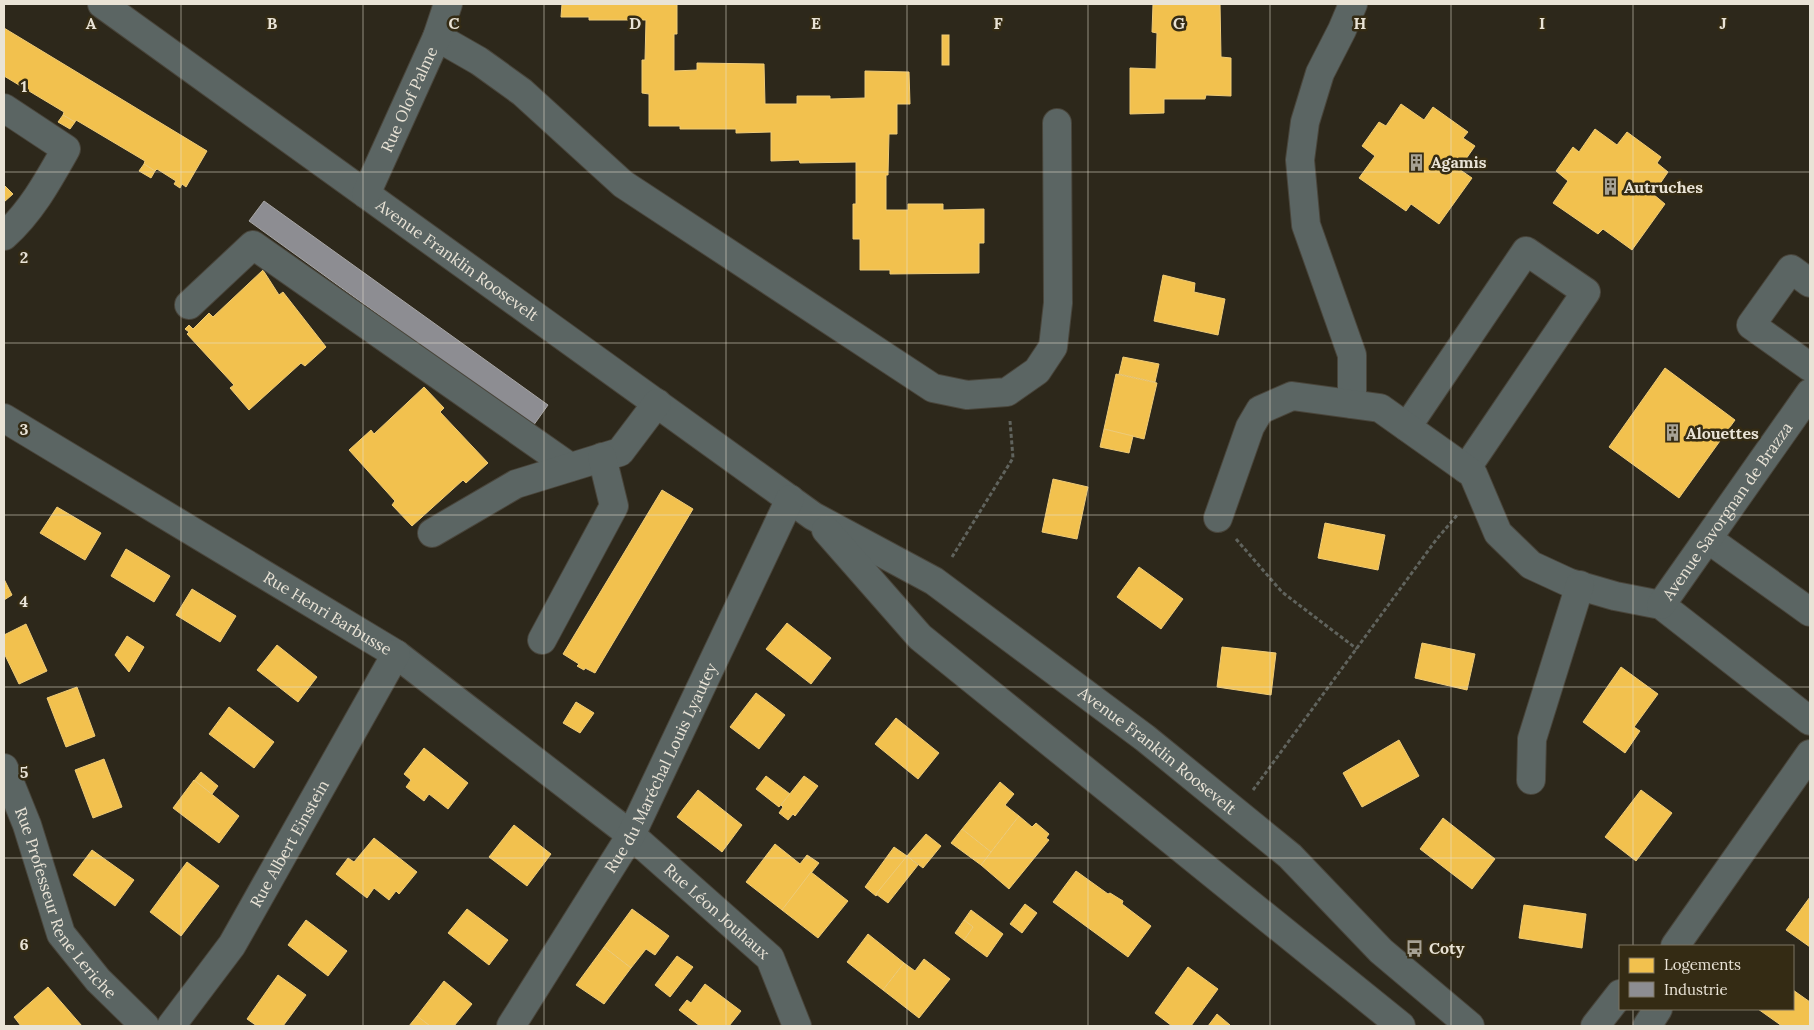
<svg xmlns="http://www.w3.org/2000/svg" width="1814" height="1030" font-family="Lora,serif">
<rect width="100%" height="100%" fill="#2d281b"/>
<g fill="#f2c14e" stroke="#efcb77">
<polygon points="562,4 677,4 677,34 674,34 674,71 697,70 697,63 764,64 765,104 797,104 797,96 830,96 830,99 865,98 865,71 909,72 910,104 897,104 897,134 889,134 888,175 886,175 886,210 908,210 908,204 943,204 943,210 984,209 984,243 979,243 979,273 890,274 890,270 860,270 860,239 853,239 853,204 856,204 856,162 800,163 799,160 771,161 771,132 736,133 736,129 680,129 680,126 649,126 649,94 642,93 642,60 645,60 646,20 589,20 589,17 561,17"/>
<polygon points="1153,4 1220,4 1221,57 1231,58 1231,96 1206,95 1205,99 1164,99 1164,113 1130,114 1130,68 1156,69 1157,33 1152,32"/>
<polygon points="4,28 207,151 186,187 182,184 180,188 174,184 176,181 157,169 155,171 144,164 145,161 76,120 75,122 63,115 64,112 4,76"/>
<rect x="942" y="35" width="7" height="30"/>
<polygon points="1401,104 1424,120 1433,107 1468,132 1463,138 1475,146 1459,169 1472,178 1439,224 1411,204 1406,211 1359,178 1375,156 1362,146 1379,122 1386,126"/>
<polygon points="63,115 75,122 70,129 58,122"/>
<polygon points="1595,129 1617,145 1627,132 1661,157 1657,163 1668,172 1653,194 1665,204 1632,250 1603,229 1598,234 1553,203 1568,181 1556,171 1573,147 1579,152"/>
<polygon points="144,164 155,171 151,178 139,171"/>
<polygon points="4,185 13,194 4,202"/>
<polygon points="263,270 279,295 283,292 326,347 305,366 301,363 249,410 230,388 234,385 187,334 189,332 185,329 189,325 193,329 209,313 213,317"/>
<polygon points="1163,275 1195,283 1194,292 1225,299 1218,335 1154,321"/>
<polygon points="1123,357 1159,364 1155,382 1119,374"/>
<polygon points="1665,368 1735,420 1679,498 1609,447"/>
<polygon points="1116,374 1157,383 1144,439 1104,429"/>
<polygon points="424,387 444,408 440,412 488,463 466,483 463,480 412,526 392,505 395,501 349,450 371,430 374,434"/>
<polygon points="1104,429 1133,436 1129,453 1100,447"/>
<polygon points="1053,479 1088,487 1077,539 1042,532"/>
<polygon points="662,490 693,509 595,673 585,668 584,670 577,666 579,664 563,654"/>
<polygon points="57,507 101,533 85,560 40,533"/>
<polygon points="1325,523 1385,535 1378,570 1318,558"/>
<polygon points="126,549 170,576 154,602 111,576"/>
<polygon points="1139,567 1183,599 1161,629 1117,597"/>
<polygon points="4,579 12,595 4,600"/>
<polygon points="192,589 236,616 220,642 176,615"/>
<polygon points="787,623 831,658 811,684 766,649"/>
<polygon points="26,624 47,671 19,684 4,653 4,635"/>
<polygon points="127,636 144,647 129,672 115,655"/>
<polygon points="1422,643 1475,654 1467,690 1415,678"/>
<polygon points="277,645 317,677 298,702 257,670"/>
<polygon points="1222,647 1276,653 1271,695 1217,687"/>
<polygon points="1621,667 1658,694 1634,727 1640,731 1625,753 1583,722"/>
<polygon points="77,687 95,736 66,747 47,698"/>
<polygon points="756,693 785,715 759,749 730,727"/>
<polygon points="576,702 594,713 580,733 563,723"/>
<polygon points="229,707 274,742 254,768 209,734"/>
<polygon points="896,718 939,753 918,779 875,744"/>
<polygon points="1399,740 1419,776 1362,807 1343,773"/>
<polygon points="424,748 468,783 448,809 429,794 424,801 406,787 411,780 404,774"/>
<polygon points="104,759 122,807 93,818 75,770"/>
<polygon points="201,772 218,786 212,794 194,781"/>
<polygon points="766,776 790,794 779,807 756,789"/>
<polygon points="804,776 818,786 795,816 793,814 788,820 779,813 783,807 781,805"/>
<polygon points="194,780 239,816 219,843 173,808"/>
<polygon points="1000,782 1014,794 1005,805 1019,816 991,852 962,829"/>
<polygon points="698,790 742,825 722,852 677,817"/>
<polygon points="1641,790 1672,813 1636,861 1605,837"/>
<polygon points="1019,816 1032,827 1036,823 1049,834 1046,838 1049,840 1009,889 981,865"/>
<polygon points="1443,818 1495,859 1472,889 1420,849"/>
<polygon points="514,825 551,854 527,886 489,857"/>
<polygon points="962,829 991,852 981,865 951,843"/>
<polygon points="926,834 941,846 923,868 907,856"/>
<polygon points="374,838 417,872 399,894 396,891 389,900 374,888 367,898 336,874 348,858 354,862"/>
<polygon points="775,844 800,864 807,855 819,863 782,910 746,882"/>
<polygon points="894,847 907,856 876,896 865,887"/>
<polygon points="92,850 134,880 115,906 73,875"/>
<polygon points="907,856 918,865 888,903 876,894"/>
<polygon points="187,862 219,886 181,936 150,912"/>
<polygon points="1076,871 1108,894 1110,893 1123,901 1122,904 1151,926 1128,957 1053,902"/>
<polygon points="811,872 848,901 818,938 782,910"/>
<polygon points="1810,897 1810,947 1786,930"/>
<polygon points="1025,904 1037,913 1022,933 1010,924"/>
<polygon points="1524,905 1586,914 1582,948 1519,938"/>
<polygon points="467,909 508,940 489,965 448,933"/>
<polygon points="632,909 669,936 655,955 646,949 631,968 604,947"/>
<polygon points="971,910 1003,934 987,957 964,940 973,927 964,920"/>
<polygon points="306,920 347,951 328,976 288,945"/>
<polygon points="964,920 973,927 964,940 955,933"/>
<polygon points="868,934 904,963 883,990 847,962"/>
<polygon points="604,947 631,968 604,1004 576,985"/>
<polygon points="677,956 693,967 670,997 655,985"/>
<polygon points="924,959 950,979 919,1018 883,990 904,963 915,971"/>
<polygon points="1188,967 1218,989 1191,1026 1172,1026 1155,1013"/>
<polygon points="278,975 306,995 283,1026 257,1026 247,1019"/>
<polygon points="444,981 472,1004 454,1026 430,1026 417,1016"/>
<polygon points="705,984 741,1011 729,1026 700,1026 679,1010 687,1000 691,1003"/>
<polygon points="48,987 82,1026 21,1026 14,1017"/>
<polygon points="1793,990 1810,1002 1810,1026 1782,1026 1758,1009 1793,1009"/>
<polygon points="1217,1014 1230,1025 1229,1026 1208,1026"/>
<polygon points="417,1016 430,1026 409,1026"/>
</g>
<polygon fill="#8d8d92" stroke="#a9a7a6" points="264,201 548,405 533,426 249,221"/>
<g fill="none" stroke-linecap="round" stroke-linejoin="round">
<defs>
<g id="minor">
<path id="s1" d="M102,4L813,516L934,581L1145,738L1290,856L1381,951L1470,1026"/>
<polyline points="437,37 479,61 522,92 623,184 933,388 967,395 1007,392 1037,371 1053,347 1058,303 1057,123"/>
<path d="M4,108L66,149C48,181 31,212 4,236"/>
<path id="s2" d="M366,194L437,37L448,4"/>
<polyline points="1810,283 1791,269 1751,325 1810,367"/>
<polyline points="189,305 253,245 570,467"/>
<polyline points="1352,404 1352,355 1306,225 1300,160 1305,122 1320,73 1342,30 1353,4"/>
<path id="s3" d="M4,418L396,654L631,835L770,958L797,1026"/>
<polyline points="1407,427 1526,251 1586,292 1466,469"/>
<polyline points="1218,518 1250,427 1260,410 1292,396 1380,408 1473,474 1498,533 1531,565 1570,583 1615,596 1661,605 1810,721"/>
<polyline points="826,530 920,637 1401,1026"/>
<polyline points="432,533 516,484 620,452 657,403"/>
<polyline points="1708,539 1810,612"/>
<path id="s4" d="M1661,605L1810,393"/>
<polyline points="542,640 614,506 602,457"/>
<path id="s5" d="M4,768L27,825L61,934L98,980L145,1026"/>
<polyline points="1531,780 1532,739 1580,585"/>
<polyline points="1675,946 1810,754"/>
<path id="s6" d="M171,1026L232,945L396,654"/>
<path id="s7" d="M511,1026L631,835L790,499"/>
<polyline points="1595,1026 1620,994"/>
<polyline points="1647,1026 1658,1009"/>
</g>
</defs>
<use href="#minor" stroke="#49453b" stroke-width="30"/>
<g stroke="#60635d" stroke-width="3" stroke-dasharray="4 2.5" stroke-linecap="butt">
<polyline points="1236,539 1282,592 1357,649"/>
<polyline points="952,557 1013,458 1010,421"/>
<polyline points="1253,790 1436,540 1458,514"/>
</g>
<use href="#minor" stroke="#5b6563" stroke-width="28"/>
</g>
<path fill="none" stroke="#e9e3d6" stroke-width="1" stroke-opacity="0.55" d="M181,4V1026M363,4V1026M544,4V1026M726,4V1026M907,4V1026M1088,4V1026M1270,4V1026M1451,4V1026M1633,4V946M4,172H1810M4,343H1810M4,515H1810M4,687H1810M4,858H1810M1633,1009V1026"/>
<defs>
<symbol id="building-bare" viewBox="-9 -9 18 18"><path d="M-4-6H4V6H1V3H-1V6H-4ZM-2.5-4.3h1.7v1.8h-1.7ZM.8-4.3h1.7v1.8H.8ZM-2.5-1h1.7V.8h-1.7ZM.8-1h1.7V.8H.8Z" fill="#a7a295" stroke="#342b14" stroke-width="2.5" paint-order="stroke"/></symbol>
<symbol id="bus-bare" viewBox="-9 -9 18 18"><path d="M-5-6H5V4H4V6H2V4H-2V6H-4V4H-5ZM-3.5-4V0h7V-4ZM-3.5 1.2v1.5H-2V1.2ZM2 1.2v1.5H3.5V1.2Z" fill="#a7a295" stroke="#342b14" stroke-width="2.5" paint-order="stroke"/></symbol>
</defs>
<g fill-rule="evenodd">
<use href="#building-bare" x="1404" y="150" width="25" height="25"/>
<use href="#building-bare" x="1598" y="174" width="25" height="25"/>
<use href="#building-bare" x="1660" y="420" width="25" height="25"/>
<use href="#bus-bare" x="1402" y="936" width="25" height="25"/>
</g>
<g text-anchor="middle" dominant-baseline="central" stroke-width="5" stroke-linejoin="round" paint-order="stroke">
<g font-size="16" fill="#e9e3d6" stroke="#342b14">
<text stroke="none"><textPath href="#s2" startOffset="104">Rue Olof Palme</textPath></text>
<text stroke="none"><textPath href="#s1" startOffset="438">Avenue Franklin Roosevelt</textPath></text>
<text stroke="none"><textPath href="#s4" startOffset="115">Avenue Savorgnan de Brazza</textPath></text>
<text stroke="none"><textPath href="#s3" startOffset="378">Rue Henri Barbusse</textPath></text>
<text stroke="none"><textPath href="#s1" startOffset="1294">Avenue Franklin Roosevelt</textPath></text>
<text stroke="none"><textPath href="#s7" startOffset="299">Rue du Maréchal Louis Lyautey</textPath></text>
<text stroke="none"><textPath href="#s6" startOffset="218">Rue Albert Einstein</textPath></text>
<text stroke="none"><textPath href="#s5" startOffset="150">Rue Professeur Rene Leriche</textPath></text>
<text stroke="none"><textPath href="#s3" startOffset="869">Rue Léon Jouhaux</textPath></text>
</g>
<g font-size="16" font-weight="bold" fill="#e9e3d6" stroke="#342b14" text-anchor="start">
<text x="1431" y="162">Agamis</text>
<text x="1624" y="187">Autruches</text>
<text x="1686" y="433">Alouettes</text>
<text x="1429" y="948">Coty</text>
</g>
</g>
<g font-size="16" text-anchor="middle" font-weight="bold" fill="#e9e3d6" stroke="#342b14" stroke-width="5" stroke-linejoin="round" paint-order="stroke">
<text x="91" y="29">A</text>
<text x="272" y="29">B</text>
<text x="454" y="29">C</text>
<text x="635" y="29">D</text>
<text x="816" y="29">E</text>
<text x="998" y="29">F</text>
<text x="1179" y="29">G</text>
<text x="1360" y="29">H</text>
<text x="1542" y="29">I</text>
<text x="1723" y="29">J</text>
<text x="24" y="92">1</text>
<text x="24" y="263">2</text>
<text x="24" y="435">3</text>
<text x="24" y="607">4</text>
<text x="24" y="778">5</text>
<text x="24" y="950">6</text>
</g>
<rect width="1814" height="1030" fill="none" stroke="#e9e3d6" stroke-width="10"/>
<rect x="1619" y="945" width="175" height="65" fill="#342b14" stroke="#7c7562"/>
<rect x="1629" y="958" width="25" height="15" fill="#f2c14e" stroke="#7c7562"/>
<text x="1664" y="970" font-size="15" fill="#e9e3d6">Logements</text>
<rect x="1629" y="982" width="25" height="15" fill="#8d8d92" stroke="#7c7562"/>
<text x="1664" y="995" font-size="15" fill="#e9e3d6">Industrie</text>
</svg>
